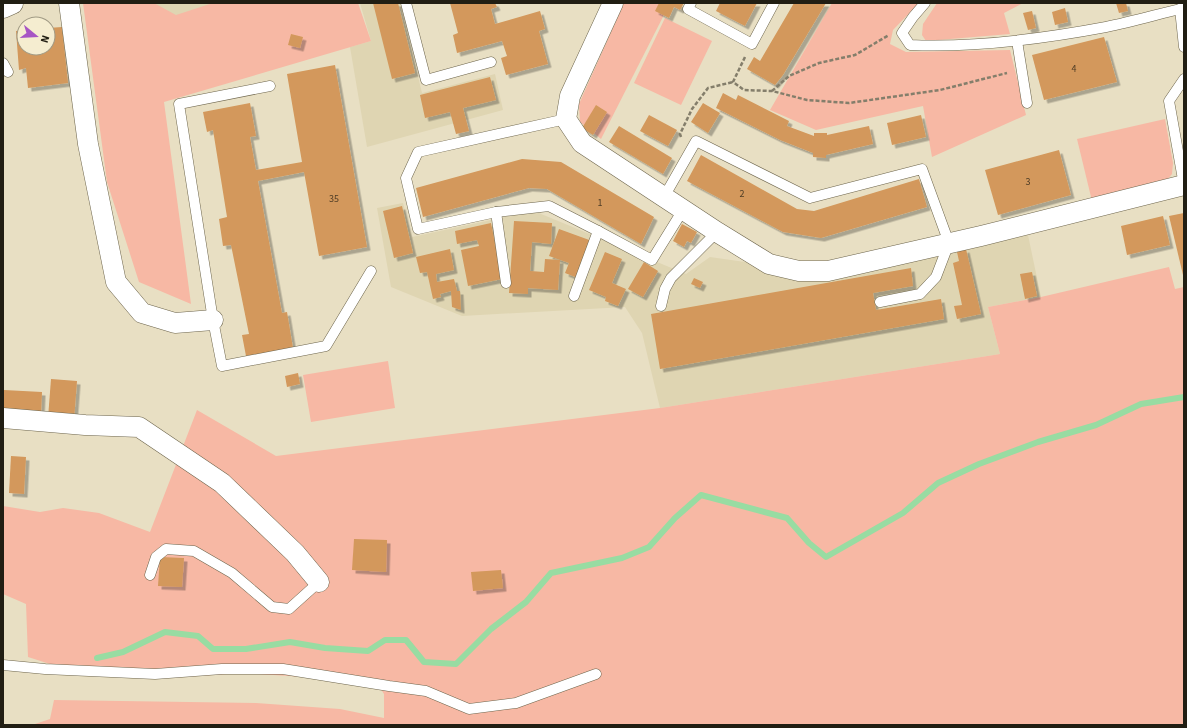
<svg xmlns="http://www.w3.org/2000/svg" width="1187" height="728" font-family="'Source Sans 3',sans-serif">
<defs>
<filter id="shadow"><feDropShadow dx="3.5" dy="3.5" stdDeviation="0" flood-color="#0004"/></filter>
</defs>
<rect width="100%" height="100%" fill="#e8dfc3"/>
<g fill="#dfd5b2">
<polygon points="140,3 233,3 162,26"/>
<polygon points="360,3 400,3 422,93 495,74 503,110 367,147 350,47 371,41"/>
<polygon points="403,203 412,237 534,211 686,274 710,257 829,274 1028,235 1041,297 988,307 1000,354 660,408 642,333 625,307 462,316 391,287 377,208"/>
</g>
<g fill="#f7b8a4">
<polygon points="83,3 154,3 176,15 213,3 358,3 371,41 164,102 191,304 139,282 107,182"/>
<polygon points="624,3 670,3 601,139 580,122 579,104"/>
<polygon points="832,3 919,3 893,30 890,44 906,52 1010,50 1026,115 932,157 923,106 816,130 770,110"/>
<polygon points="937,3 1023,3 1004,13 1010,34 926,41 922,35 923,24"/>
<polygon points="665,18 712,41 681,105 634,83"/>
<polygon points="1165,119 1173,163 1172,174 1167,180 1092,201 1077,139"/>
<polygon points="1169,267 1175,289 1184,287 1184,725 32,725 50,719 54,700 256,703 340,709 384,718 384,694 379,686 320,678 241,673 153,679 72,671 28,657 26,604 3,594 3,506 40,512 63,508 99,513 150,532 197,410 276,456 660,408 1000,354 988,307 1041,297"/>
<polygon points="388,361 395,408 311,422 303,375"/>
</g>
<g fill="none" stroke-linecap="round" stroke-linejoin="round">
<polyline stroke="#98dca2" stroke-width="6" points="97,658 123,652 165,632 198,636 213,649 246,649 290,642 325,648 368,651 385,640 406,640 424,662 456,664 491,629 526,602 551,573 622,558 649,547 675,518 701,495 787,518 809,543 826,557 903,513 938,483 979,464 1038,442 1096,425 1141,404 1184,397"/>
</g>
<g fill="#d3985b" filter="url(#shadow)">
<polygon points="373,3 398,3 415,73 392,79"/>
<polygon points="450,3 495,3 497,7 491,9 495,24 540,11 545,29 539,31 548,64 506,75 501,58 507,56 502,41 457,53 453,35 458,33"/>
<polygon points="659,3 684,3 680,10 674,7 669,18 655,11"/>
<polygon points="720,3 757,3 745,26 716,11"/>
<polygon points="794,3 826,3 783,75 775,85 747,69 754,57 760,61"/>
<polygon points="1116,3 1126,3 1128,11 1119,13"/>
<polygon points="1065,8 1068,22 1055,25 1052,12"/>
<polygon points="1032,11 1036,28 1028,30 1023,13"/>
<polygon points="62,27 68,83 28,88 26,68 19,70 16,31 24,30 24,48 48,48 48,28"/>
<polygon points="291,34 303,37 300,48 288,45"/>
<polygon points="1104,37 1117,82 1044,100 1032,55"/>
<polygon points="335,65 367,247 319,256 304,172 258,181 282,313 287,312 293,348 246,356 242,335 249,334 231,245 223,246 219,219 227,217 213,130 207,132 203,112 250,103 256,136 250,137 256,170 302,162 287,74"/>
<polygon points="490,77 496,100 463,108 469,131 456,134 450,112 425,118 420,95"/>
<polygon points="723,93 736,100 738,95 789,121 787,126 814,136 814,133 827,133 827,135 869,126 873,144 826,155 826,158 813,157 813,153 780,140 716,108"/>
<polygon points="703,103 720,113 708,133 691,122"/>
<polygon points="596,105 607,112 593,135 582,128"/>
<polygon points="649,115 677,130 668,146 640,131"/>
<polygon points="921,115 926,137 892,145 887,123"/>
<polygon points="619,126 672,158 663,174 609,142"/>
<polygon points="1059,150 1071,195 998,215 985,170"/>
<polygon points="701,155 797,209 814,211 919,179 927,207 821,238 783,232 687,181"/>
<polygon points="522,159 561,162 654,217 641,244 547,189 529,188 423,217 416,188"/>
<polygon points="402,206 413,253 394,258 383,211"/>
<polygon points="1184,213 1184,275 1183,275 1169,216"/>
<polygon points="1163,216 1170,245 1127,255 1121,226"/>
<polygon points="514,221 552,223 551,244 532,242 530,271 544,272 545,259 560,260 558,290 528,288 528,294 509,293"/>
<polygon points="491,223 502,279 468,286 461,250 479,246 477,240 457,244 455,231"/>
<polygon points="682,224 697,232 691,243 687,241 684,247 673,241"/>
<polygon points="559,229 592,241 578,278 565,273 569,263 549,256"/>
<polygon points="450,249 454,270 436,274 437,282 454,279 457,291 460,291 461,310 452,307 451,291 440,294 441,297 433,299 427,272 420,273 416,257"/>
<polygon points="966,249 981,314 957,319 954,306 962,305 953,263 959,261 957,252"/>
<polygon points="605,252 622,259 612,283 626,289 618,306 605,301 606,297 589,290"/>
<polygon points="644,262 658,271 643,297 628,289"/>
<polygon points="911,268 913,286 873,293 876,310 941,299 944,319 660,369 651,314"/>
<polygon points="1032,272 1037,296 1025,299 1020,274"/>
<polygon points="694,278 703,282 700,288 691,284"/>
<polygon points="298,373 300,384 287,387 285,376"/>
<polygon points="51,379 77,381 74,420 48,418"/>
<polygon points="4,390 42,392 41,415 3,412"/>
<polygon points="11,456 26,457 24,494 9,493"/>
<polygon points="354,539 387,540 386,572 352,570"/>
<polygon points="160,557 184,558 182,587 158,586"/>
<polygon points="501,570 503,588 473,591 471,572"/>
</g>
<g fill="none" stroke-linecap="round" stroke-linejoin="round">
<defs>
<g id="lane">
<polyline points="406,3 426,80 491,62"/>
<polyline points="691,3 688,9 752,44 774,3"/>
<path d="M925,3L913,17L902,33L910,45C975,48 1042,39 1106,27C1131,22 1155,15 1180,9"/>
<polyline points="1184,7 1180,9 1184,47"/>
<polyline points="1017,41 1027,103"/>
<polyline points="3,63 8,72"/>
<polyline points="270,86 179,104 213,320 222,366 326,346 371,271"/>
<polyline points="566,119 418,152 406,178 418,229 496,212 549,206 598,231 652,260 683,210"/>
<polyline points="1184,185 1169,101 1184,79"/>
<polyline points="664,197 696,141 810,198 922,169 949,243 936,277 920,294 880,302"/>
<polyline points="496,212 506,283"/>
<polyline points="574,296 598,231"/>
<polyline points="661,306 665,289 671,278 717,232"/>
<polyline points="150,575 156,557 166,549 194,551 232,573 272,607 289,609 319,582"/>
<polyline points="3,665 45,669 155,674 222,669 283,669 389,686 426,691 469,709 516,703 596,674"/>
</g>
<g id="street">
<polyline points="69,3 88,144 116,282 142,313 175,323 213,320"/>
<polyline points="613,3 570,96 566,119 582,143 717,232 769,264 799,271 828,271 981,236 1184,185"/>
<polyline points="3,418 85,425 139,427 222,483 295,553 319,582"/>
</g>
<polyline id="secondary" points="3,7 12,3"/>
</defs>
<use href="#lane" stroke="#6d654c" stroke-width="11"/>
<use href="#street" stroke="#6d654c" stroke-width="21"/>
<use href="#secondary" stroke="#6d654c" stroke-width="23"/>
<g stroke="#847e6b" stroke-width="2.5" stroke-dasharray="4 2" stroke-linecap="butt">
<polyline points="745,57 733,82 744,90 772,91 807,100 849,103 940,90 1007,73"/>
<polyline points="772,91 789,76 819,63 855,55 889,35"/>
<polyline points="681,137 680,134 692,109 708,88 733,82"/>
</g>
<use href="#lane" stroke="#fff" stroke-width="10"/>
<use href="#street" stroke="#fff" stroke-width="20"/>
<use href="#secondary" stroke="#fff" stroke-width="22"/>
</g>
<g text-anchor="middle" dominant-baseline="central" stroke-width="3" stroke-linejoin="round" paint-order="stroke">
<g font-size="10" fill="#4e3c25">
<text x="1074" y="69">4</text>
<text x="1028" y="182">3</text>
<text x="742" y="194">2</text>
<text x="334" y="199">35</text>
<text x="600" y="203">1</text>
</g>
</g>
<rect width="1187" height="728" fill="none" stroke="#211e13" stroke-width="8"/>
<g transform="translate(36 36) rotate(108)"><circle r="19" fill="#f5edd0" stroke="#a09a84"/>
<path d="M0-3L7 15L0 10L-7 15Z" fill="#a755c4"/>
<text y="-6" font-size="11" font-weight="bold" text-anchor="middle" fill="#211e13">N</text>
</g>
</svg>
